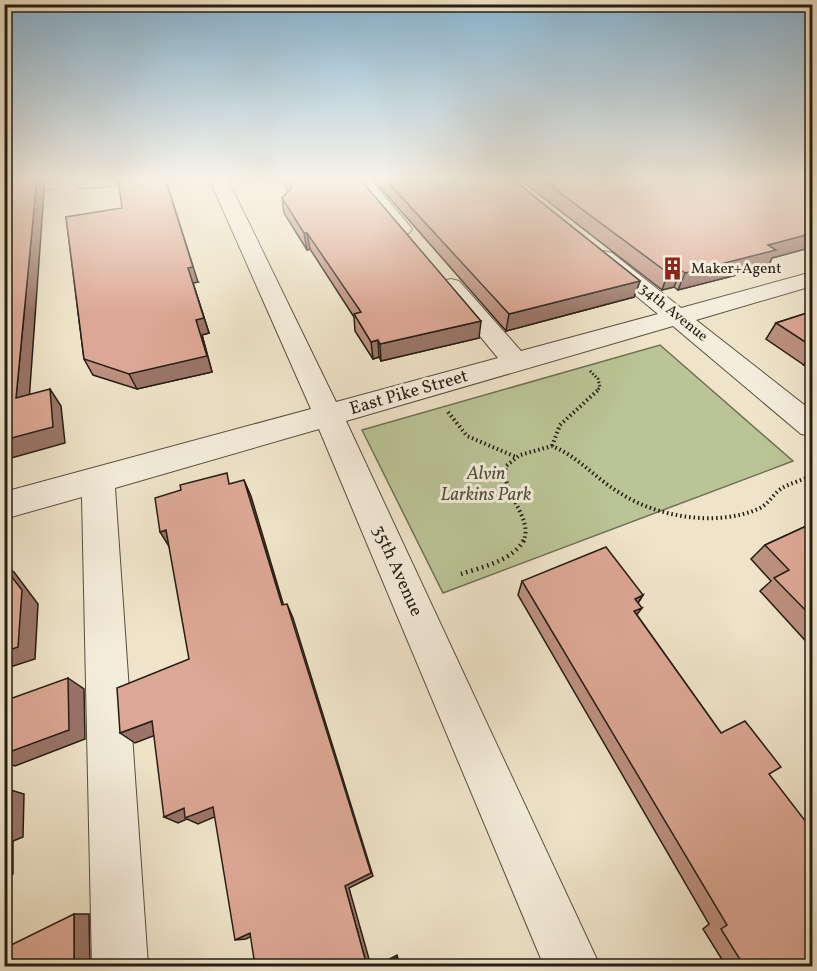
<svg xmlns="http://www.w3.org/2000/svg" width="817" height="971" font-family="Vollkorn,serif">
<rect width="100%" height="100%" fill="#efe4c9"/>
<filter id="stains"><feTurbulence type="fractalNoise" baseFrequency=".00333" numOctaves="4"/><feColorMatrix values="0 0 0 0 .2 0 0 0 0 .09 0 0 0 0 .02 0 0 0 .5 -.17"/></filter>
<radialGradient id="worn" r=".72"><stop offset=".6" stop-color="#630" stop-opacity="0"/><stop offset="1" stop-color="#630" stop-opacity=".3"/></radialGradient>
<polygon fill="#bac496" stroke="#707155" stroke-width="1.5" points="660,345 793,461 443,593 362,430"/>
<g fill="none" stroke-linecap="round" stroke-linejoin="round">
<defs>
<g id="minor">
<path d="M72,178H129L126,182C112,185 91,190 77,187Z"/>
<polygon points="209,178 227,178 336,402 498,358 443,291 439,286 443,281 451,279 459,281 521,351 658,314 596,263 593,258 596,253 604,251 612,253 681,308 812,272 812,286 696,320 812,411 812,436 801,434 673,326 346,421 600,966 544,966 319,429 115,488 148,966 92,966 82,497 4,519 4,492 311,409"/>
<polygon points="351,178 369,178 409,225 412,229 409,233 395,233"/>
</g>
</defs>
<use href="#minor" stroke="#585041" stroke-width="2"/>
<polyline stroke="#261e14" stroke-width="2" stroke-dasharray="1 1.5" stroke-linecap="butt" points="40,191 57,189"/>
<polyline stroke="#261e14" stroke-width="3" stroke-dasharray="1.5 2" stroke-linecap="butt" points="590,371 598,379 600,387 597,391"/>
<g stroke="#261e14" stroke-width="4" stroke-dasharray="1.5 3" stroke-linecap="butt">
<polyline points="448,412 467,436 516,457"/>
<polyline points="552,446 560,425 598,390"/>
<path d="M523,542C535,518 500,493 506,466L520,455L552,446C579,457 596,479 620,493C657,517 716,527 758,509C768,505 773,494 782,488C791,483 802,480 812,476"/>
</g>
<path stroke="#261e14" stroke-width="4.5" stroke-dasharray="1.5 4" stroke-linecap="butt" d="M461,574C482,567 512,561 524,540"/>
<use href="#minor" fill="#f5eddc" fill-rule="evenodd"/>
</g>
<g fill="#bd907f" stroke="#261e14" stroke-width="1.5">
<polygon points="280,178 359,178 479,338 381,361 379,357 373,359 355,331 354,317 310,249 307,250 284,213 282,198 288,192"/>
<polygon points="372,178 511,178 640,281 634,297 506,331"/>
<polygon points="518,178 813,178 813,247 772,258 768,267 678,290 674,287 662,290"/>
<polygon points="66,217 198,282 193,283 209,333 202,335 212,372 137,389 93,375 84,359"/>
<polygon points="813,311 813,366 809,364 804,365 766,339 776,323"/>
<polygon points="813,523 813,649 760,591 771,581 751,559 765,545"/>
<polygon points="522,581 643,595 638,603 637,615 721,733 769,774 813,966 726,966 703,929 709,924 518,595"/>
<polygon points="397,955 400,966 376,966"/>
</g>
<g fill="#9a7568" stroke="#261e14" stroke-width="1.5">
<polygon points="37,178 45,178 28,415 16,398"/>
<polygon points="165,178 198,282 193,283 209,333 202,335 212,372 137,389 129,374 196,320"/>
<polygon points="304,233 307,233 310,249 307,250"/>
<polygon points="813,233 813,247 772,258 768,267 678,290 685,273 768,245"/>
<polygon points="681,270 674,287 662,290 668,273"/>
<polygon points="640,281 634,297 506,331 509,314"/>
<polygon points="481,321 479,338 381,361 380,344"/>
<polygon points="378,340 379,357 373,359 371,342"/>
<polygon points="813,353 813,358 809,364 804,365"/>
<polygon points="50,389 61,406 65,443 4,460 4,440"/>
<polygon points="244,480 251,496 288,620 282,605"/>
<polygon points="166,530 170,548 160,532"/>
<polygon points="4,564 14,572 38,604 35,659 4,669"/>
<polygon points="643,595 634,609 635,599"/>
<polygon points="287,604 293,618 373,876 349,888 371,966 367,966 345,886"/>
<polygon points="642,608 632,621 634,611"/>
<polygon points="68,678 84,689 85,739 15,766 4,762 4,754"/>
<polygon points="152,721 166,731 135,743 120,733"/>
<polygon points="4,788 24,794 23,837 13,841 13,874 4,878"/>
<polygon points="213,807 224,813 198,824 187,819 178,823 164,817 184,808"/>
<polygon points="74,914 89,914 90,966 91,966 74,966"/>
<polygon points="260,932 246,939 235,940 250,933"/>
</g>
<g fill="#dca794" stroke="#261e14" stroke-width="1.5">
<polygon points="4,178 37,178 16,398 50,389 53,427 4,440"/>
<polygon points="118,178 165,178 193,267 188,268 204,318 196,320 207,356 129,374 84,359 66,217 122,208"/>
<polygon points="286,178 359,178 481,321 380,344 378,340 371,342 354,314 361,312 307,233 304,233 282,198 292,188"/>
<polygon points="384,178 511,178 640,281 509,314"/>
<polygon points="540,178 789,178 813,188 813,233 768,245 776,250 685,273 681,270 668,273"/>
<polygon points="813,311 813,347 776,323"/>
<polygon points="227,473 229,484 244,480 282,605 287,604 371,873 345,886 367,966 255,966 250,933 235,940 213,807 185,818 184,808 164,817 152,721 120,733 117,688 189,659 166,530 160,532 155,498 181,490 180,485"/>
<polygon points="813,523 813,618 774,578 789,570 765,545"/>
<polygon points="606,547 643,595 635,599 642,608 634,611 721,733 745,721 781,767 769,774 813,831 813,966 744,966 721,929 727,925 522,581"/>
<polygon points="4,567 22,590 18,647 4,652"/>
<polygon points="68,678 69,730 4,754 4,701"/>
<polygon points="74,914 74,966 5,966 5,948"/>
<polygon points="396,957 399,966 380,966"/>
</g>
<linearGradient id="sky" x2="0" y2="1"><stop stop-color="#89b8d7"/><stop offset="0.57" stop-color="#f8f3e7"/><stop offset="1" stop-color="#f8f3e7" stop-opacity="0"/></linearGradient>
<rect width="817" height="314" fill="url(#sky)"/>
<defs>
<symbol id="building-bare" viewBox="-9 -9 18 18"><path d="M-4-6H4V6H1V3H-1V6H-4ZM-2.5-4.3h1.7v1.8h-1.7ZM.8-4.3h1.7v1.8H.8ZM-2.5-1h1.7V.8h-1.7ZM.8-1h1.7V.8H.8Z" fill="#8f2418" stroke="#f5eddc" stroke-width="2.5" paint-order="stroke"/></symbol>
</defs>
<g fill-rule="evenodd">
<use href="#building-bare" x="656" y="252" width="33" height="33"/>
</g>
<g text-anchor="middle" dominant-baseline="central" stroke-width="6" stroke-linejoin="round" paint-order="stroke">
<g font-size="15" fill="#261e14" stroke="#f5eddc" text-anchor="start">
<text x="691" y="269">Maker+Agent</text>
</g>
<g font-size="15" fill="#261e14" stroke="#f5eddc">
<text transform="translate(673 313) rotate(39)">34th Avenue</text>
</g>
<g font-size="18" fill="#261e14" stroke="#f5eddc">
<text transform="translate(409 393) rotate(-16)">East Pike Street</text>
<text transform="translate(397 571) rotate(66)">35th Avenue</text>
</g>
<g font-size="18" font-style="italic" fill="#52503b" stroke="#f5eddc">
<text x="486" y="474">Alvin<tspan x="486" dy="21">Larkins Park</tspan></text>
</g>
</g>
<rect width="817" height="971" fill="none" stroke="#efe4c9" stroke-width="24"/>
<rect x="6" y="6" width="805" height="959" fill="none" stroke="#261e14" stroke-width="3"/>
<rect x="12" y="12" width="793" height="947" fill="none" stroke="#261e14" stroke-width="1.5"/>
<rect width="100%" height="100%" filter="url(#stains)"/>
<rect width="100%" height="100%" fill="url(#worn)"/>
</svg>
